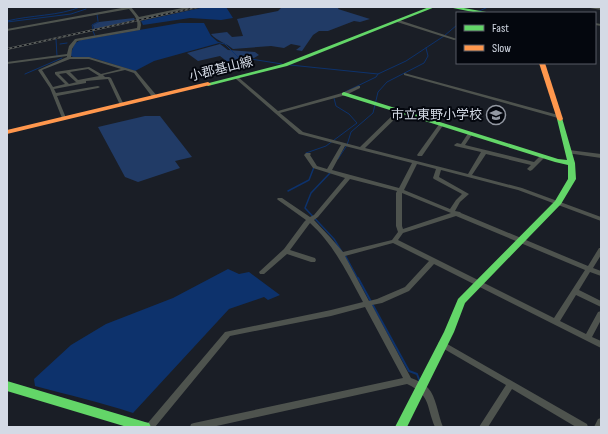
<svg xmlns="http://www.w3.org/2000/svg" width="608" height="434" font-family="'Sofia Sans Condensed','Noto Sans JP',sans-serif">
<rect width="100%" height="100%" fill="#1a1e26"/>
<g fill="#213b66">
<path d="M282,7H339L338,9L370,19L360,22L354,21L328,31H319L313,35L302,51L296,50L301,46L291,44L284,48L271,46L233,49C226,43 217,41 211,34L227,32L232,37L243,36L237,19L278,11Z"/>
<polygon points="134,18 135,20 94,29 93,25 99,22"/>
<polygon points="220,44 228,50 255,52 259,55 254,58 249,57 244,63 233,66 220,56 198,61 187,53"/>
<polygon points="145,116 160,116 192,157 175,161 180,168 138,182 125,177 98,127"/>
</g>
<g fill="#0d326c">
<polygon points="205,7 226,7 233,18 221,20 190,18 143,25 141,21"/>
<polygon points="180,23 204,23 211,36 219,43 154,61 135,71 93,58 73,57 70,55 75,43 81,40"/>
<path d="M228,269L239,274L249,272L280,295L268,300L264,297L229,309L133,413C100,402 68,395 35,386L34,379L71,345L106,324L173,298Z"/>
</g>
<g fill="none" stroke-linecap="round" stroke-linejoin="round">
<g stroke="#0d326c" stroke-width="1">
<polyline points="475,13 488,7"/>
<polyline points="97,14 98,21"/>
<path d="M7,21C30,15 60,16 80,7"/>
<polyline points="7,22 71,14 86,9"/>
<polyline points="93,29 92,25 98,22"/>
<polyline points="93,31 95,36"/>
<polyline points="56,39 57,56"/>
<polyline points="216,42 225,44 238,57 282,64"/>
<polyline points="60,44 67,43"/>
<polyline points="290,65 378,74 406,61 444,36 457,25"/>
<polyline points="25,74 62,58"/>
<polyline points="345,92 376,77 378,74"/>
<polyline points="306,153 326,146 357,123 349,114 336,106 334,98"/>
<polyline points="338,159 347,145 351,132 373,113 378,92 387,82 424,63 428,56 426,48"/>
</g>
<g stroke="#0d326c" stroke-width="1.5">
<polyline points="330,173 311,193 305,208 334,239 342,252"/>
<polyline points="288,191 309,180 314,167"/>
<polyline points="345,255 358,279"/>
</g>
<polyline stroke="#0d326c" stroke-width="2" points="358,278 409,371 417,374 420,382"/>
<g fill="#4e534e" fill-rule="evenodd">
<path d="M127,7H131L139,17L187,7H194L140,19L141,25L140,30L77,41L72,49L71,57H89L136,71L157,96V98H153L134,73L125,70L103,75L105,77H109L111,78L124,105V106H120V105L108,79C100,80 94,80 86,81V83L54,89L56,93L98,86L100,87L98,88L57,96L66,118L64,119L62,118L50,88L38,70L67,57V56L7,64V62L67,54L69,46L75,39L137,28C139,20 134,15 129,9L7,31V29ZM70,59H89L121,69L101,74L89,67L55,72V74L65,84L53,87L42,70ZM88,69L99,76L78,80L70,72ZM66,73L76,82H77L69,84L59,74Z"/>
<polygon points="589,7 601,8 601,10 590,8"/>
<polygon points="397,20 399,20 457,39 454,40 397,22"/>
<polygon points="595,23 601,24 601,26 595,25"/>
<polygon points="404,73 562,116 562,117 560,118 558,118 404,75"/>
<path d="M236,77H238L278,111L342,93L358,86H360V88L346,95L280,113L303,132L360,147L398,110H402V112L365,148L468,174L481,152L455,146L454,145L457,143L461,144L469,132H471L473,133L465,145L534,162L541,155H545L546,156L532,170L530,171L527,169L531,165L486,154L472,175L522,188L601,217V221L518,190L441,170L439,177L469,194L460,202L455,211L460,212L461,213L588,266L599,248H601V255L593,268L601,271V276L590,272L579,290L601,301V307L576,295L560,321L586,334L598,312L601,311V320L592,337L601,341V348L434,264L409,291L382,303L372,305L411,378C417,380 423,383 428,388C436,396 438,415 443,427H435C426,406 431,395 407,384L212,427H190L191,424L194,423L403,378L365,307L331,316L230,336L155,427H146L147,424L225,332L331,310L363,302C347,273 335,246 310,223L290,250L315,258L316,260L315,262H311L287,254L264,274H260L259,272L284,249L304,222L306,220L278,200L277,199L278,198H282L310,217L314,215L345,178L313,168L304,155L306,153H310L311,154L310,155L317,166L327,169L341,145L299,134L236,79ZM345,146L412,163L399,188L332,170ZM417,164L436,169L433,178L434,179L462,194L456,200L450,209L404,190ZM350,179L397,191L396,193V226L398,232L392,240L343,252L330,237L314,220L318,217ZM402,193L451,213L403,229L402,226ZM456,216L585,270L554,318L398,240L403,233ZM393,243L429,261L405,287L377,299L369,301L345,256Z"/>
<polygon points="440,123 442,123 444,124 422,156 418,156 417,155"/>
<polygon points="569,150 601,154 601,158 567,153 567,151"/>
<polygon points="442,341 587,424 588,427 576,427 512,389 488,427 479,427 506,385 439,346 438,344 439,342"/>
<polygon points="601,418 601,427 594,427 598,419"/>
</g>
<g fill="#63d668" fill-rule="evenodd">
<polygon points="429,7 435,7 287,66 208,86 205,84 283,64"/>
<polygon points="448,7 458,7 492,13 478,13"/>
<polygon points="344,92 558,159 567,160 557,119 560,117 562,118 575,163 576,179 561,204 465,303 454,332 407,427 395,427 444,332 458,299 555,201 568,179 568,165 555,162 342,95 342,93"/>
<polygon points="7,381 145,422 149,423 151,427 127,427 7,391"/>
</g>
<g fill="#ff974d" fill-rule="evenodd">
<polygon points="539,63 545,63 563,119 562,120 560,121 557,119"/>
<polygon points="208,82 211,84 210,85 7,134 7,130"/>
</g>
<defs>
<polyline id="rail" points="7,49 198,7"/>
</defs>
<use href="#rail" stroke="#595d5b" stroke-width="2"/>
<use href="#rail" stroke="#04070e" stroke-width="1" stroke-dasharray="2.5" stroke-linecap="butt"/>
</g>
<defs>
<symbol id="school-ring" viewBox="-11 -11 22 22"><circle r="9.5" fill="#04070e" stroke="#9398a2" stroke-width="1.5"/><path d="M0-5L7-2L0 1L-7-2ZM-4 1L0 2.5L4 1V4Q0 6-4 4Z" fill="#9398a2"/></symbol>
</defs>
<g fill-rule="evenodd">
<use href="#school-ring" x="485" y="104" width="22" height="22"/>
</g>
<g text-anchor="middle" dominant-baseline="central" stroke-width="4" stroke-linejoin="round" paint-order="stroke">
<g font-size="13" fill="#d4dae5" stroke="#04070e">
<text transform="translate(221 69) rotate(-14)">小郡基山線</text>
</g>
<g font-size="13" fill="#d4dae5" stroke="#04070e" text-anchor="end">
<text x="482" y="115">市立東野小学校</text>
</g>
</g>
<rect width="608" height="434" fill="none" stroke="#d4dae5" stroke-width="16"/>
<rect x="456" y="12" width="140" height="52" fill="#04070e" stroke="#575b64"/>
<rect x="464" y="25" width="20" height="6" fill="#63d668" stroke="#575b64"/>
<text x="492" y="32" font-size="12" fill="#d4dae5">Fast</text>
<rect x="464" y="45" width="20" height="6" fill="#ff974d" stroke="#575b64"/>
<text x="492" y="52" font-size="12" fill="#d4dae5">Slow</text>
</svg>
